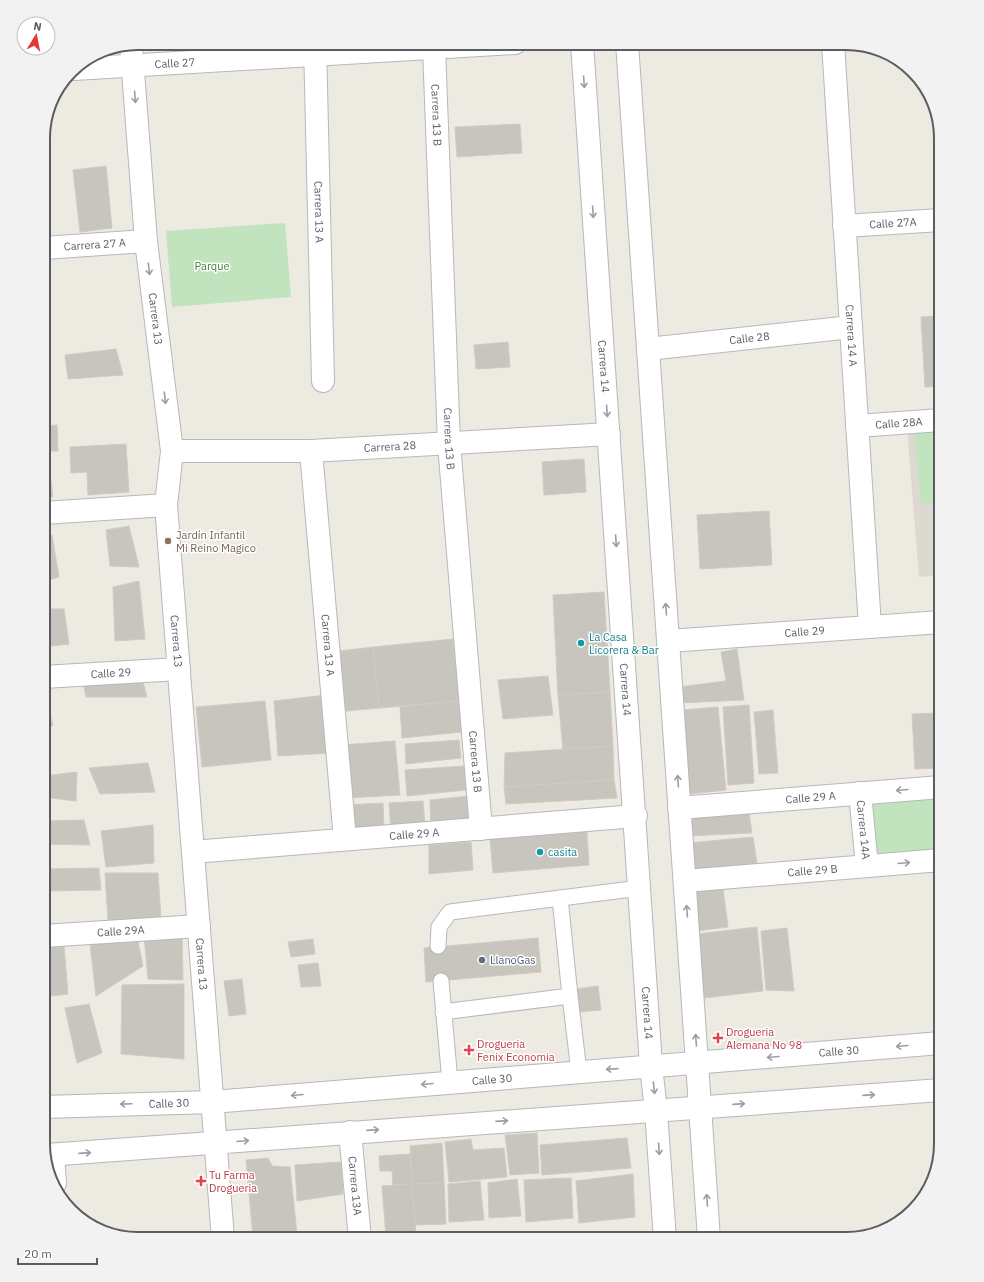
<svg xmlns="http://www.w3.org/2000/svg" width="984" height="1282" font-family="'IBM Plex Sans',sans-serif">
<rect width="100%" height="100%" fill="#edeae2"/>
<polygon fill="#ddd9d0" points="941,425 941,575 919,577 907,428"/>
<g fill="#c1e4bf">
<polygon points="285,223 291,297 172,307 166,231"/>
<polygon points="941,429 941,502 921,504 914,431"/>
<polygon points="941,793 941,852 872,858 866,798"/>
</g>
<g fill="#c8c5bf" stroke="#d1cbc1">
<polygon points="520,124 522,153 457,157 455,127"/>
<polygon points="106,166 112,228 80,232 73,170"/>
<polygon points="941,316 941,386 925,387 921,317"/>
<polygon points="508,342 510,367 476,369 474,345"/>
<polygon points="116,349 123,375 68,379 65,355"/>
<polygon points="43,360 48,381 43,381"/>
<polygon points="57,425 58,451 43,451 43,426"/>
<polygon points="126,444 129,492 88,495 87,472 71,473 70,447"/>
<polygon points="584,459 586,492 544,495 542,462"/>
<polygon points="43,473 50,473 53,497 43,498"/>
<polygon points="769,511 772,565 700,569 697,515"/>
<polygon points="129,526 139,567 110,566 106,530"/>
<polygon points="52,535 59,577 43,582 43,536"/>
<polygon points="139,581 145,639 115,641 113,587"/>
<polygon points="604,592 610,692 558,695 553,595"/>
<polygon points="43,609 64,609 69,644 43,647"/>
<polygon points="453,639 459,701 379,708 373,647"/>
<polygon points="373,647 379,708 346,711 340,651"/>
<polygon points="737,649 744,700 680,703 678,687 726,681 721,652"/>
<polygon points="548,676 553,715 503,719 498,680"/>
<polygon points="142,679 147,697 86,697 83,682"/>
<polygon points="610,692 613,746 563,750 558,695"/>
<polygon points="326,695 331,753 278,756 274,701"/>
<polygon points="46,696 53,726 43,726 43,697"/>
<polygon points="265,701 271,760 202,767 196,707"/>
<polygon points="459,701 462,732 402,738 400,707"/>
<polygon points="749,705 754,783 728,785 723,707"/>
<polygon points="718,707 726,790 690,794 682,710"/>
<polygon points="773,710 778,773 759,774 754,712"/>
<polygon points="938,713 941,768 915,769 912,714"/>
<polygon points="459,740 461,758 406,764 405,744"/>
<polygon points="395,741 400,795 347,798 342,745"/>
<polygon points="613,746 614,780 504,787 505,753"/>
<polygon points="148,763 155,792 100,794 89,768"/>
<polygon points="464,766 466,790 407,796 405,770"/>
<polygon points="77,772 76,801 43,797 43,776"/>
<polygon points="614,780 617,798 506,804 504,787"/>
<polygon points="469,796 471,823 431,825 430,800"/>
<polygon points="423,801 425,826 391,830 389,803"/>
<polygon points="383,803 384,830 349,834 347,805"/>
<polygon points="748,806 752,833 687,836 685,810"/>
<polygon points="84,820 90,845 43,844 43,821"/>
<polygon points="153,825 154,863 106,867 101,831"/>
<polygon points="587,832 589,865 493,873 490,839"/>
<polygon points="753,837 758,870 692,876 688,843"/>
<polygon points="471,842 473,870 429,874 429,845"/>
<polygon points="99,868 101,890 43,891 43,869"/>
<polygon points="105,873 158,873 161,919 108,921"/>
<polygon points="722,881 728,927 696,931 691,884"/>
<polygon points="757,927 763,991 704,998 697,934"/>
<polygon points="787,928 794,991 766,990 761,931"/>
<polygon points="182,933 183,980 148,979 144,935"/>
<polygon points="137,937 143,966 96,996 90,944"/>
<polygon points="538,938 541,972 426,982 424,948"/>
<polygon points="313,939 315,954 291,957 288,942"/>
<polygon points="64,946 68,994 43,997 43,948"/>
<polygon points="318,963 321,986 301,987 298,965"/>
<polygon points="242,979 246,1014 229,1016 224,981"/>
<polygon points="184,984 184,1059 121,1054 122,985"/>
<polygon points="598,986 601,1010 578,1012 575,989"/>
<polygon points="89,1004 102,1053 77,1063 65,1008"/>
<polygon points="537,1133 539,1173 510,1175 505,1135"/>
<polygon points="627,1138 631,1168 542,1175 540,1145"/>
<polygon points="471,1139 473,1150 504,1148 507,1177 449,1182 445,1142"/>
<polygon points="442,1143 444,1183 412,1184 410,1146"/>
<polygon points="410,1154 412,1184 393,1185 392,1171 380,1171 379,1156"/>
<polygon points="268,1158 272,1166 290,1167 297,1234 253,1237 246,1160"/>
<polygon points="341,1162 343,1194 297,1201 295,1165"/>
<polygon points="633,1174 635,1217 579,1223 576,1181"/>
<polygon points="571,1178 573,1218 526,1222 524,1180"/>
<polygon points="517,1179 521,1216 489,1218 488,1183"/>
<polygon points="480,1181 484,1220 449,1222 448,1184"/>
<polygon points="444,1183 446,1224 415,1225 412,1184"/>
<polygon points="412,1184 416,1235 386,1236 382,1186"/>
</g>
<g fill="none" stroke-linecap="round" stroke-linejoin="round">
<defs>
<g id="lane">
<polyline points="560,898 570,996"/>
<polyline points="438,946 439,927 450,912 640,888"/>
<polyline points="441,981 450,1082"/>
<polyline points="443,1012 570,996 579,1072"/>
</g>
<g id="street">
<path id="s1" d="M315,43L323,381"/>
<path id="s2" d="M833,43L870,627"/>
<path id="s3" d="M131,45L146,241L172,451L166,505L223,1239"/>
<path id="s4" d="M434,48L449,444L481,829"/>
<path id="s5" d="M74,69L515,43"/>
<path id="s6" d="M844,226L941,220"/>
<path id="s7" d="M43,248L146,241"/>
<path id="s8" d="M648,349L851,327"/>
<path id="s9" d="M857,426L941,420"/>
<path id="s10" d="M172,451H311L609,434"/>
<path id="s11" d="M311,451L345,839"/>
<polyline points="43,513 166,505"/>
<path id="s12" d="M668,641L941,622"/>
<path id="s13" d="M43,677L179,669"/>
<path id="s14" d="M860,793L867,866"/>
<path id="s15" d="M679,808L941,787"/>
<path id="s16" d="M193,852L636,816"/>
<path id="s17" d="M685,881L941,860"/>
<path id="s18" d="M43,936L199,926"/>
<polyline points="700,1107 709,1239"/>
<polyline points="656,1111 665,1239"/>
<path id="s19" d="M350,1132L360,1239"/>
<polyline points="53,1155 55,1183"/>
</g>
<g id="secondary">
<path id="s20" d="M582,43L651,1066L656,1111"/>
<polyline points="627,43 700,1107"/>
<path id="s21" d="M43,1107L212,1102L941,1043"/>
<polyline points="47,1155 941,1090"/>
</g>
</defs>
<use href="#lane" stroke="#b5b8bc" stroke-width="17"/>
<use href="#street" stroke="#b5b8bc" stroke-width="24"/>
<use href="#secondary" stroke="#b4b7bc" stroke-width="24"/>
<use href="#lane" stroke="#fff" stroke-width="15"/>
<use href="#street" stroke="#fff" stroke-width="22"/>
<use href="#secondary" stroke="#fff" stroke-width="22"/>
</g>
<defs><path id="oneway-shaft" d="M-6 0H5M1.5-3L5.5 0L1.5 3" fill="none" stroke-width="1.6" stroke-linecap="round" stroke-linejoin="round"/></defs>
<g stroke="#9c9ea1">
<use href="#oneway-shaft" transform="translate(584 82) rotate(86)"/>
<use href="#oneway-shaft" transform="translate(135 97) rotate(86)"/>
<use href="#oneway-shaft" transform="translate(593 212) rotate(86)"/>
<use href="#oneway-shaft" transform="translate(149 269) rotate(83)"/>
<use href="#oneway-shaft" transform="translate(165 398) rotate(83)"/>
<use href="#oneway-shaft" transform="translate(607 411) rotate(86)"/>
<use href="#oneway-shaft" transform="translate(616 541) rotate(86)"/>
<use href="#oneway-shaft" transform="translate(666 609) rotate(-94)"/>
<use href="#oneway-shaft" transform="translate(678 781) rotate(-94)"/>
<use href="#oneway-shaft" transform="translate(902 790) rotate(175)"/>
<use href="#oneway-shaft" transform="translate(904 863) rotate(-5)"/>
<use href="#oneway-shaft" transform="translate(687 911) rotate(-94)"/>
<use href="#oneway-shaft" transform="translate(696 1040) rotate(-94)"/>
<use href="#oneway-shaft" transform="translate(902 1046) rotate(175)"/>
<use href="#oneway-shaft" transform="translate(773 1057) rotate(175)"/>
<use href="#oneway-shaft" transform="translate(612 1069) rotate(176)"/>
<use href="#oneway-shaft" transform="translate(427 1084) rotate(175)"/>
<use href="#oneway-shaft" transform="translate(654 1088) rotate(84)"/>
<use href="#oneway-shaft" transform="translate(297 1095) rotate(175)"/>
<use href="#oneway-shaft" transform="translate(869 1095) rotate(-4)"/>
<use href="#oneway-shaft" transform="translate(126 1104) rotate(178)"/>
<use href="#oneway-shaft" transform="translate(739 1104) rotate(-4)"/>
<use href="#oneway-shaft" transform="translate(502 1121) rotate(-4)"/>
<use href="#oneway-shaft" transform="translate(373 1130) rotate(-4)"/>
<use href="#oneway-shaft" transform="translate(243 1141) rotate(-5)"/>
<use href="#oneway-shaft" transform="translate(659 1149) rotate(86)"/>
<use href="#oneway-shaft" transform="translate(85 1153) rotate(-4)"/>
<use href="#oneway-shaft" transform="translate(707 1200) rotate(-94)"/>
</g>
<circle fill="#8d6e63" stroke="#fff" stroke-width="1.5" cx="168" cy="541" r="4"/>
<g fill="#0f9aa8" stroke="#fff" stroke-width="1.5">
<circle cx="581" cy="643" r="4"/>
<circle cx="540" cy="852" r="4"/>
</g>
<circle fill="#5c6f8a" stroke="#fff" stroke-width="1.5" cx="482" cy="960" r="4"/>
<g fill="#e0444e" stroke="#fff" stroke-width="1.5">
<path d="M716 1032h4v4h4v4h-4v4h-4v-4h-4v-4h4z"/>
<path d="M467 1044h4v4h4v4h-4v4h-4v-4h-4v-4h4z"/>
<path d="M199 1175h4v4h4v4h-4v4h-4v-4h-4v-4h4z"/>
</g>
<g text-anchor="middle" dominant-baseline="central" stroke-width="3" stroke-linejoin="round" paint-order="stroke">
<g font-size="11" fill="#5a5e62" stroke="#fff">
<text stroke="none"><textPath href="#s5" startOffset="101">Calle 27</textPath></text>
<text stroke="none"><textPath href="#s4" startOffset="67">Carrera 13 B</textPath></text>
<text stroke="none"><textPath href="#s1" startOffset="169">Carrera 13 A</textPath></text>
<text stroke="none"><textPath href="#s6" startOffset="49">Calle 27A</textPath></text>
<text stroke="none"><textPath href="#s7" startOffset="52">Carrera 27 A</textPath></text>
<text stroke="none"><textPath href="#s3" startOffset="275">Carrera 13</textPath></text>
<text stroke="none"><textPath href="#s2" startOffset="293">Carrera 14 A</textPath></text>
<text stroke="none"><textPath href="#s8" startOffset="102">Calle 28</textPath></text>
<text stroke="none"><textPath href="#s20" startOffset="324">Carrera 14</textPath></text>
<text stroke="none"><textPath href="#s9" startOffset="42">Calle 28A</textPath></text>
<text stroke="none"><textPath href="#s4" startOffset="391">Carrera 13 B</textPath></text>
<text stroke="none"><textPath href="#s10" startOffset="218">Carrera 28</textPath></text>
<text stroke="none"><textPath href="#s12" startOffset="137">Calle 29</textPath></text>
<text stroke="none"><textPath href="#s3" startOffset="599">Carrera 13</textPath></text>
<text stroke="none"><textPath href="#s11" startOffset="195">Carrera 13 A</textPath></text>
<text stroke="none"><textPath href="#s13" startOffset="68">Calle 29</textPath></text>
<text stroke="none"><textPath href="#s20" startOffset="648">Carrera 14</textPath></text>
<text stroke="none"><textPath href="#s4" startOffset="715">Carrera 13 B</textPath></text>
<text stroke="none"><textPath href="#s15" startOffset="132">Calle 29 A</textPath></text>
<text stroke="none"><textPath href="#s14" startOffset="37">Carrera 14A</textPath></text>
<text stroke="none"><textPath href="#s16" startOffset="222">Calle 29 A</textPath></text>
<text stroke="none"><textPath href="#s17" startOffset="128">Calle 29 B</textPath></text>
<text stroke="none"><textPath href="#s18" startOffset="78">Calle 29A</textPath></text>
<text stroke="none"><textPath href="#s3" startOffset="923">Carrera 13</textPath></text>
<text stroke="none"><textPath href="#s20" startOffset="972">Carrera 14</textPath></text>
<text stroke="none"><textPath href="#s21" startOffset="798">Calle 30</textPath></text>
<text stroke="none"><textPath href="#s21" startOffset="450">Calle 30</textPath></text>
<text stroke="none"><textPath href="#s21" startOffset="126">Calle 30</textPath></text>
<text stroke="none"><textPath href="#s19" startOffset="54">Carrera 13A</textPath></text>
</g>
<g font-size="11" fill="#388438" stroke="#fff">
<text x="212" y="266">Parque</text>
</g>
<g font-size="11" fill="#785e54" stroke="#fff" text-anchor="start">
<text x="176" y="535">Jardín Infantil<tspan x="176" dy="13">Mi Reino Magico</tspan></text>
</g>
<g font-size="11" fill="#0d838f" stroke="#fff" text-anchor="start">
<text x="589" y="637">La Casa<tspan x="589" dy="13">Licorera &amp; Bar</tspan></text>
<text x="548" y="852">casita</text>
</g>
<g font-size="11" fill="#4e5e75" stroke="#fff" text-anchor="start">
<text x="490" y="960">LlanoGas</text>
</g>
<g font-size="11" fill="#be3a42" stroke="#fff" text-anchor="start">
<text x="726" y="1032">Drogueria<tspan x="726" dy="13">Alemana No 98</tspan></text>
<text x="477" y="1044">Drogueria<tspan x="477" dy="13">Fenix Economia</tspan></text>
<text x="209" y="1175">Tu Farma<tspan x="209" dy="13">Drogueria</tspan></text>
</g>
</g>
<path d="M0 0H984V1282H0ZM138 50H846A88 88 0 0 1 934 138V1144A88 88 0 0 1 846 1232H138A88 88 0 0 1 50 1144V138A88 88 0 0 1 138 50Z" fill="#f2f2f2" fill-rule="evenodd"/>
<path fill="none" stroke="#5a5e62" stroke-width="2" d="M138 50H846A88 88 0 0 1 934 138V1144A88 88 0 0 1 846 1232H138A88 88 0 0 1 50 1144V138A88 88 0 0 1 138 50Z"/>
<g transform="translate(36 36) rotate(10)"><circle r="19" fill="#ffffff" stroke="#bdbfc0"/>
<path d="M0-3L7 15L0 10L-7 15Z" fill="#e33732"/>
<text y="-6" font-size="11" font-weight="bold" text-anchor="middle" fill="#5a5e62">N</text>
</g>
<path d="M18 1258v6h79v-6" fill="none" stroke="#5a5e62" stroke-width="2"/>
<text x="24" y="1258" font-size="12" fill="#5a5e62" stroke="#ffffff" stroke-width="3" paint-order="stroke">20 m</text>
</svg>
